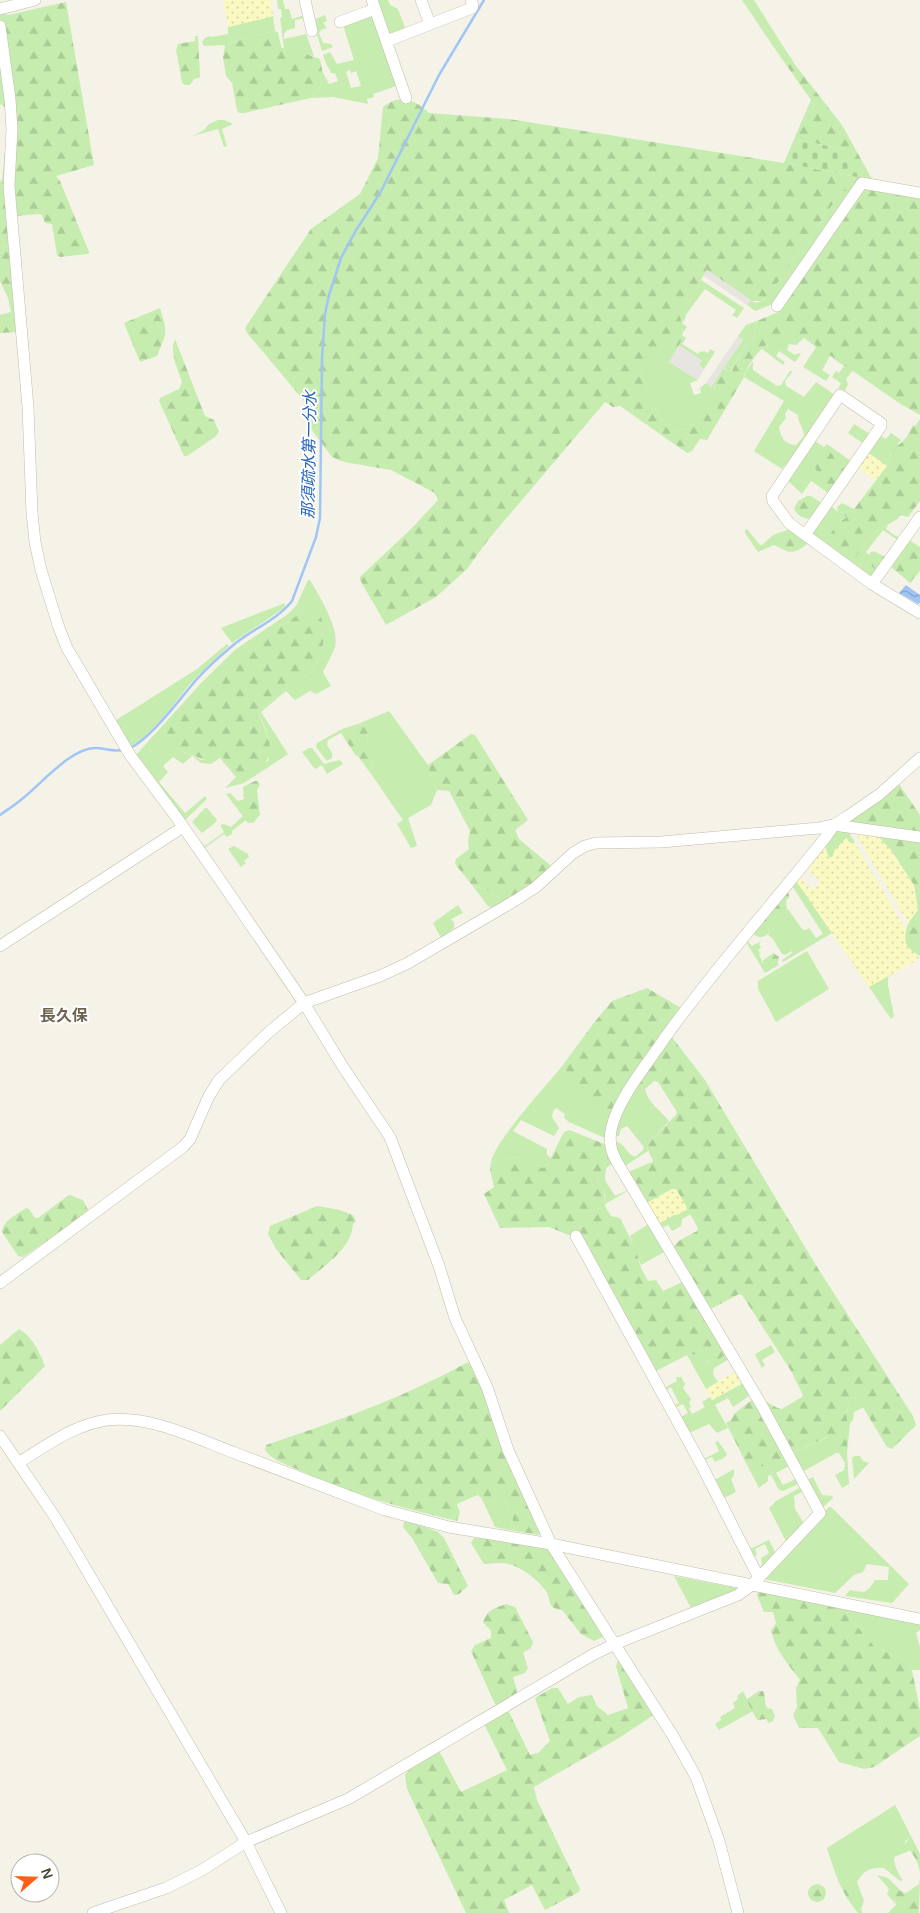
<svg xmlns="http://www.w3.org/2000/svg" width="920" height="1913" font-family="Arial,'Noto Sans JP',sans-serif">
<defs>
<pattern id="forest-firs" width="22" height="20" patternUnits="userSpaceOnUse" patternTransform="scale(1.25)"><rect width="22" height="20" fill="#c6ecaf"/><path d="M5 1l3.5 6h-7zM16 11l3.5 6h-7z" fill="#accc97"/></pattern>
<pattern id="sand-dots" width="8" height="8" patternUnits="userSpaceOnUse" patternTransform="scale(1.25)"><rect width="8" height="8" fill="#fbf9c2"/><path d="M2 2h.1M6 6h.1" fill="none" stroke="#d9d7a7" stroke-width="1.8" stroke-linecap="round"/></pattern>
<pattern id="cemetery-stones" width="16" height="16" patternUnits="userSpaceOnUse" patternTransform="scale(1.25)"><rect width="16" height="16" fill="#c6ecaf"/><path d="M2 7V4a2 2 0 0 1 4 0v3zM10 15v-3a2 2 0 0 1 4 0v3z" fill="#accc97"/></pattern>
<pattern id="water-waves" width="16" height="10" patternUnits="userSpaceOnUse" patternTransform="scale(1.25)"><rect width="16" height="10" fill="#a1c5f5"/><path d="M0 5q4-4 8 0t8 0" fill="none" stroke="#85a2c7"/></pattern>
</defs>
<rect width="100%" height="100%" fill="#f5f3e8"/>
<g fill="#c6ecaf" fill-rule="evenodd">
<polygon points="277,0 283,0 285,9 289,9 292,19 305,15 306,18 295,20 295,28 287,30 284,34 284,39 306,34 314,56 282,50 280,48 284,48 280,18 282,17 281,9 278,9"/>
<polygon points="376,0 388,0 390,5 398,9 406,30 392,35 389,34"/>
<polygon points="742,0 754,0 781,43 775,49"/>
<path d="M373,13L399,85L373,94L374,97L367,99L368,104L333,97L311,98C321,89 322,83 322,71L329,84L338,81L335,73H331L329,68H328L323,55L330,52L337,64L354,60L343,25ZM350,70L351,73L356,71L361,86L351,88L346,72Z"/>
<polygon points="325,15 327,21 323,23 327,28 321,30 319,33 323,43 331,44 333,47 322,51 313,20"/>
<polygon points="273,16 275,31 230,43 225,46 224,45 204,46 202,42 205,38 210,36 212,37 228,34 228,27"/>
<polygon points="218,120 224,120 233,124 222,129 227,146 224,147 218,129 193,136 204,130 209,124"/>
<path d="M842,191H852L775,303L755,311L747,305L751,300C757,306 763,300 768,296Z"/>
<polygon points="701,280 744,308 737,318 732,315 736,310 705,289 685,316 686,317 682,323 687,327 681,335 686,338 682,344 698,354 701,351 703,352 704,351 708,353 710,349 715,352 704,369 699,365 702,360 669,362 698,380 690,383 694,395 701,393 700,388 706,383 711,387 716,380 714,387 716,392 689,429 671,431 667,428 648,396 641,370"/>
<path d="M757,321C753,328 757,334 752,341C742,344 737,363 730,372L724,367L743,340L738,336L746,325Z"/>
<polygon points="792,334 804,337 853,370 846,379 848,384 844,393 838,389 841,383 832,377 836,371 839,373 844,366 830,356 822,370 830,375 826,381 803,367 816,347 804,338 796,345 789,344 787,350 795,355 799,353 801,354 795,362 779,351 776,356 785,362 783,365 762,349 776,338"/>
<path d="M753,361V370L777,386L781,385L790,371H793L785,381L786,386L804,397L816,382L832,393L834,395L787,466L785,465L782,469L754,451L784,401L744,377L747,370ZM788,409L798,415C798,424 804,428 804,436L796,445C785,445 780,436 779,427L786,418L785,414Z"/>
<polygon points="854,424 870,434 864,444 848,433"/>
<polygon points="891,433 901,440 890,454 891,459 887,466 867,452 879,435 886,439"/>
<polygon points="813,440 824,447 827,444 852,462 830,494 811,481 802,494 786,479"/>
<polygon points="830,505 838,512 844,513 846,518 840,520 825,543 811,533"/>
<polygon points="888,525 886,529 894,535 901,538 899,541 883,530 866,552 869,555 867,558 876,570 873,576 870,576 851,563 874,533"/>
<polygon points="747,529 760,545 762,545 773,535 787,530 786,539 782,547 784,550 774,545 758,552 745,533 745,530"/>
<path d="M308,580H310C319,596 340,628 335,647C332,655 327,664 323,672L331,686L316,694L310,691L295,700L286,691L261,712L288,754L244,783L225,788L236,777L220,758L211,764L201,763L192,756L183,764L173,757L163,766L168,772L159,782L185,813L205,796L207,799L183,822L135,756L203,681L236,649L288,614L296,606ZM304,610L322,650L312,672L287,688L258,711C265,727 273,743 268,761L232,769L223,757L218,756L202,760L175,748L276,627L288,622Z"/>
<polygon points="285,603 285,606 281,610 232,643 221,628"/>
<path d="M227,644L229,646C216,658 202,671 190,684C175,702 149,739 128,747L113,722L197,669Z"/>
<path d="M389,711L428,765L433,784L437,790L431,805L408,818L417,846L411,848L397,824L403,820L369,771C379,755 375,757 367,744L368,732L364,725L358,724Z"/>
<polygon points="342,729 341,733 328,740 327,745 332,753 332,758 327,761 316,747 317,743"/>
<polygon points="309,748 312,748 324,764 340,760 343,764 327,774 322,765 315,769 302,752"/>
<polygon points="205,808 207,808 217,820 216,822 202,833 192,822"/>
<polygon points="243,816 246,820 232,831 232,834 227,837 224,834 202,850 199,844 201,842 205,846 224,832 220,825 224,824 231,827"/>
<polygon points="836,829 847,829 855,843 850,843 846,838 833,856 829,858 824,844"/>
<polygon points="234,846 248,854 249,857 244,861 246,863 241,867 228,849"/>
<polygon points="795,879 832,933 783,962 782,960 793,952 792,951 785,955 782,954 773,939 768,935 778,924 778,918 781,913 785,913 788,909 802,929 806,930 809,928 816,938 823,934 791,884"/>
<polygon points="472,885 491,892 502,902 492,908 488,906"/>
<polygon points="458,905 463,913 451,919 454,923 454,928 441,938 433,923"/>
<polygon points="747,941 752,946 761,941 759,944 761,947 758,950 760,953 759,954 763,964 777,962 779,965 765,973 746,942"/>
<polygon points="853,947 893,974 888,977 888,985 894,1016 891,1019 848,956"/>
<polygon points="807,951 829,989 776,1022 758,989 758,981"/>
<path d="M563,1065V1070L611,1115L607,1139L569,1122L564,1118L565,1114L556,1108L553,1111L552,1117L559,1128L554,1136L521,1120L513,1131L547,1149V1155L551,1158L547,1165L543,1168L515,1157L491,1162C495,1141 547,1085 563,1065Z"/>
<path d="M645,1089C649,1104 659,1109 669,1121L650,1141L647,1148L648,1151L625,1166L614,1144L618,1142C625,1145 627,1154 635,1157L643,1150L644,1147L627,1126L621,1129L619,1136H616L614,1134L628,1097Z"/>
<path d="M610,1156L615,1162L606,1168L605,1180L615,1196L631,1189L605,1204C606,1194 605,1191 598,1184L597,1179Z"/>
<polygon points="688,1209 691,1214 682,1219 681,1226 672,1231 668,1225 659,1229 657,1225 674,1214 677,1215"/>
<polygon points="650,1223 666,1251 641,1265 630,1236"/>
<polygon points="771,1345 775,1352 762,1360 765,1365 762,1368 755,1354"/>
<polygon points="701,1354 709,1363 725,1355 731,1358 714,1368 713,1374 718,1382 706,1389 687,1355"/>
<polygon points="676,1377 681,1377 685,1384 683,1388 691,1399 689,1403 691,1407 689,1409 692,1414 705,1407 702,1402 710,1397 712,1400 745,1382 752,1394 733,1407 728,1398 715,1405 728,1428 717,1433 709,1424 687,1434 679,1418 688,1413 683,1404 674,1408 673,1406 679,1403 671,1387 666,1390 664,1388 677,1381"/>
<polygon points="850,1398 858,1399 864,1407 854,1412 853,1420 850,1423 847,1454 849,1484 842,1488 835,1475 844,1470 845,1463 839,1453 836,1453 802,1472 793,1453 828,1437 847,1447 847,1413"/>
<polygon points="718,1441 727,1454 724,1458 715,1462 712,1457 705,1460 704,1459 719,1451 715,1442"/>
<polygon points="855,1456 860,1456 863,1461 869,1463 854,1479 852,1458"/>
<path d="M788,1463L800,1483L783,1491L779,1490L771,1475L768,1476V1481L759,1488L747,1465L766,1466ZM789,1466L796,1479L783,1485L776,1473Z"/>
<polygon points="734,1469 734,1476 731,1479 736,1492 724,1498 713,1481"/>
<polygon points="813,1477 822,1495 832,1496 833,1498 823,1507 807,1480"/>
<polygon points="801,1487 804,1491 794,1496 795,1504 794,1507 803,1522 805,1522 788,1545 769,1508 776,1501"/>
<polygon points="499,1493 501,1494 513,1518 511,1528 514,1531 495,1527 482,1499"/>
<path d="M829,1507H831L909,1584L892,1603L845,1596L850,1590C866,1593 866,1594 875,1580H888L889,1567L867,1564L863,1572L854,1575L835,1593L764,1579Z"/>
<polygon points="769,1540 777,1556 762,1571 757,1569 762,1565 761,1558 769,1553 765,1544 755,1549 757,1555 753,1557 748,1550"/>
<polygon points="674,1576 736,1588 737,1592 691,1608"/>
<polygon points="841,1608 920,1624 920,1630 916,1633 920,1647 920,1670 912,1670 903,1659 875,1647"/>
<polygon points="743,1691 753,1711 719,1730 715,1724 721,1720 720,1717 735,1708 733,1703 738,1699 737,1696"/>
<path d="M895,1805L912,1838H909L905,1841V1844L911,1850L894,1857C894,1864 898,1875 903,1880L900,1881L884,1868C871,1867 863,1871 857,1882L864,1901L861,1909L862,1913H858C842,1894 834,1871 827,1848Z"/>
<polygon points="877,1875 888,1878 901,1891 897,1891 894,1901 896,1905 887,1894 889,1889"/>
</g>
<g fill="url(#forest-firs)" fill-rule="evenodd">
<polygon points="66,2 94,165 56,176 60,181 89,252 87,254 60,257 57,255 52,224 45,223 42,215 38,214 17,216 20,332 0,333 0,315 11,312 8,298 0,281 0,181 2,180 6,142 6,108 0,104 0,12 8,15"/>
<path d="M275,31L278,33L282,50L303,53L320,59C324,75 324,87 311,98L244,113H239L237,110L232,83L226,76L223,57L225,46L230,43Z"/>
<polygon points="195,36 198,36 200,77 194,79 190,85 185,85 182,83 176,50 178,44 195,41"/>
<path d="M781,43L796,66L842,125L872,179L920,188V415L899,403L804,337C774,331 752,352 743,379L707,440L700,439L692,451L687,453L620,406L613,407L605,402L488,540L467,569L436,597L386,625L360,580V577L411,529L438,500L435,493L391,470L344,462L332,457L308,425L302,412L305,402L247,333L245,328L311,229L360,194L378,158L383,107C400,93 415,100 429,113L509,119L784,163L851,176C854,165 853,156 844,149L794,139L811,100L775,49ZM842,191H852L857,196L778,312L757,321C753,328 757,334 752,341C742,344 737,363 731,372L722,367C718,375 712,384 716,392L689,429L671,431L667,428L648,396L641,370C648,361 658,359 664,349H667L668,353L671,354C684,346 685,327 679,315L707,270L752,301H761L768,296Z"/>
<path d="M160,308C168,335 167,331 157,356L140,362L124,323Z"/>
<path d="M175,339L205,416L214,420L219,432L215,437L187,456H184L159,401L160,398L179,389L182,382C178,369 169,353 175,339Z"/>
<path d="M920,419V501L908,517L900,515L896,520L874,533L851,563L825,543L838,522L846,518L844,513L838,512L837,507L842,503L854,509L887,466L891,459C889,449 894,448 901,443C906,439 910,431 913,425L915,426Z"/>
<polygon points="813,447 819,447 832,454 838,464 846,469 830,494 823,489 820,477 809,456"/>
<path d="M807,496H811L823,504L815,518C806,520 798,517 794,509L798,501Z"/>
<path d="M791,529L809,543C800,549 794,555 784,550L782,547L786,539L787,530Z"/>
<polygon points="909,540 920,547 920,571 910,583 890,566"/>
<polygon points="874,551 885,557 876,570 869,564 866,558 871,552"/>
<path d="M304,610H313L320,613L325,631L322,650L312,672L287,688L258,711C270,745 284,761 241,774L232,769L223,757L218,756L212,761C202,760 170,747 164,741C162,739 161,735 160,733L238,651L276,627L288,622Z"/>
<polygon points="358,724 364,725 368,732 367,744 374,752 376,758 369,771 357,755 356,756 341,733 342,729"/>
<polygon points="471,734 475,735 528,820 515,830 519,839 550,865 550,869 535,884 502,902 491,892 472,885 455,864 456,859 469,849 468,841 470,831 449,791 437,790 433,784 428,765"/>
<polygon points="255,781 258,781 260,785 257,790 260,815 253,823 248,823 226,794 230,793 238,801 244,799 243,787"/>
<path d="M897,781L920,815V956L907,948C902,932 908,922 918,910L914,885L891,850L845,825Z"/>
<path d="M786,891L789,894V897L786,901L787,910L785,913H781L778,918V924C770,932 763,943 752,933Z"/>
<polygon points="773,953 779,957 777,965 768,969 762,961"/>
<path d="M647,988L681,1008L668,1032L705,1080L817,1267L913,1416L916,1425L892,1449L887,1447L858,1399L850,1398L847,1413V1447L843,1450H834L827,1437L793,1453L788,1463C777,1468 776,1468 764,1466C758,1466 752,1467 747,1465L726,1423L731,1420L735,1413L753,1399C771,1399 770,1407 782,1409L802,1397L803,1395L791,1371L742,1295L739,1294L707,1311L671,1249L680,1240L697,1231L698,1228L676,1189H672L645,1204L628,1172L652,1162L653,1161L647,1148L650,1141L676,1115L677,1112L658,1082L654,1081L643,1091L618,1102L611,1115L578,1098L575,1094L578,1085L563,1070V1065L593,1024L612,1001Z"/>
<path d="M569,1130L607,1145L610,1156L597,1179L598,1184C606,1191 604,1194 605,1204C605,1208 609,1212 611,1216L620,1218L636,1250L641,1268L648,1281L656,1280L663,1291L684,1281L725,1355L711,1364L700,1354L687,1355L654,1372L581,1240L549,1227L500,1228L484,1194L494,1187L490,1169L491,1162L515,1157L543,1168L547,1165L564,1132Z"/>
<path d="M69,1195L83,1200L89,1212L23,1257L18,1256L2,1232C3,1220 18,1214 26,1208L29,1209L35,1218H38Z"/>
<path d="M317,1206L340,1210L353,1215L356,1221L353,1224C351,1249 326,1264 308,1280H301L276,1249L268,1234L270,1226Z"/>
<path d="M19,1329C32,1336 40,1353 45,1366L0,1411V1345Z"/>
<path d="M466,1363H473L542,1535L514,1531L511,1528L513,1518L501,1494L482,1499L478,1495L459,1503L457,1505L460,1512L457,1521C401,1508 346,1493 294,1468C283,1463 272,1460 265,1450L266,1445C334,1422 403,1398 466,1363Z"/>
<polygon points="407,1520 438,1532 444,1538 468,1586 459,1594 454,1595 448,1584 438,1583 412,1538 403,1527 404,1522"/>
<path d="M474,1538L499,1540L557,1551L605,1636L594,1641L581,1634L562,1610C546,1608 552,1601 546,1591C538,1580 522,1567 508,1564C501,1562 491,1564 484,1564L471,1543Z"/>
<path d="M758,1591L841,1608L875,1647L903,1659L912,1670L920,1710V1736L874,1767L864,1769L839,1762L818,1728H799L793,1715L797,1707L796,1688L800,1680C788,1664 775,1650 771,1630L776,1623L773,1612H764L757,1595Z"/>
<path d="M506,1604L515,1607L533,1642L531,1648L523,1653L528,1668L525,1673L513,1677L517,1691L516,1696L498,1706L495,1704L471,1651L475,1645L491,1638V1631L483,1622C487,1610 495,1608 506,1604Z"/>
<polygon points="619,1657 653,1712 652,1716 619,1738 534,1787 537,1800 580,1889 579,1892 545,1910 532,1885 504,1900 509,1913 466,1913 407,1789 405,1775 414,1763 438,1749 461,1792 507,1770 484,1724 508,1710 530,1755 538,1753 550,1741 535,1698 552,1688 558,1688 568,1704 579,1697 592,1695 597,1706 608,1715 628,1708 616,1666"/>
<path d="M759,1691H763C766,1697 764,1702 767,1708L772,1709L775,1716L773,1721L769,1723L766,1719L757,1720L747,1701V1699Z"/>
<path d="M909,1838H912L920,1854V1873C919,1862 912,1852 905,1844Z"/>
<polygon points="842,1876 850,1877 854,1882 855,1897 848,1900 838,1881"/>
<polygon points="920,1879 919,1913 888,1913 896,1905 894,1896 897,1890 906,1893 919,1884"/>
<circle cx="817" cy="1893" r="9"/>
</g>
<g fill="url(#sand-dots)">
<polygon points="223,0 271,0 273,16 228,27"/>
<polygon points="867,452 887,466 875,480 857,467"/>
<polygon points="854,831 877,835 891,850 914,886 918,910 908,923"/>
<path d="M846,838L850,843H855L906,930C903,943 907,948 918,955L919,959L869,987L795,879L798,875L812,890L820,882L806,866L824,844L829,858L833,856L834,851Z"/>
<polygon points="673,1189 676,1189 688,1209 677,1215 674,1215 657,1225 645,1204"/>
<polygon points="738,1370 745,1382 712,1400 706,1389"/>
</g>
<polygon fill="url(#cemetery-stones)" points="794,139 848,150 858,168 857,177 784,163"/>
<g fill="#e6e5e0">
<polygon points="707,270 751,300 747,305 704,276"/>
<polygon points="738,336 743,340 711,387 706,383"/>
<polygon points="679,345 702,360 699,365 704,369 698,380 669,362"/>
</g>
<polygon fill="url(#water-waves)" points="906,585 920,595 920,603 918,604 899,593"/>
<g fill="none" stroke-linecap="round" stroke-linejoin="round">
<g stroke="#a1c5f5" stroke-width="2.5">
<path d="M130,748C151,739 181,697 197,679C207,668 219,657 231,647C250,630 276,621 292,601L316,537L320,518L322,358L325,314L329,295L341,258L355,232L380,193L439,75L484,0"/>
<path d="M0,815C7,810 15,805 22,799C40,785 71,748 95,748C105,748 111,752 123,750"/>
</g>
<defs>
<g id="minor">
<polyline points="305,0 312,31"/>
<polyline points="372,0 406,98"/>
<polyline points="421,0 430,24"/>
<polyline points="0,9 35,0"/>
<polyline points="340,22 375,9"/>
<polyline points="0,26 10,99 12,129 9,186 28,407 32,513 35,542 41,570 59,628 67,648 130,755 177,818 218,877 304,1003 343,1067 390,1137 439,1266 455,1318 487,1387 508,1450 551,1544 673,1736 696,1777 719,1841 738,1913"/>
<polyline points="387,41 472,8 473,5 471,0"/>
<polyline points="777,306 862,183 920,193"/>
<polyline points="805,535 881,426 881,423 840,395 772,496 773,501 789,523 872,584 920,613"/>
<polyline points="872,584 920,517"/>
<polyline points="834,825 920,837"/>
<polyline points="0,946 183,827"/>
<polyline points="576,1236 702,1466 759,1578"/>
<polyline points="0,1283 183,1147 190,1139 209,1096 219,1080 269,1032 304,1003 380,976 408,963 516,900 536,887 573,853 585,846 596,843 661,842 819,828 834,825 848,816 880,794 920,758"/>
<polyline points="0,1436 55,1517 76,1552 246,1842 281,1913"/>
<path d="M18,1463C46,1446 73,1425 107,1420C150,1415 195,1438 235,1453C285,1472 335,1491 385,1510L449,1527L551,1544L920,1619"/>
<path d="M93,1913L166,1888L202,1870L246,1842L348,1799L594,1654L615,1644L738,1595L752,1585L820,1513L762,1406L617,1162C607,1145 609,1130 617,1112C629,1085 648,1063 664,1039C714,969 772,905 825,838L834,825"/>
</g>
</defs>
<use href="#minor" stroke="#c1bdaa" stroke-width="12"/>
<use href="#minor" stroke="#fff" stroke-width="11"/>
</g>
<g text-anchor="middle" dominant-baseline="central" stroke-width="4" stroke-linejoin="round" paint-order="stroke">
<g font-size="16" font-style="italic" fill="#2765bd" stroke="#fff">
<text transform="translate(309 455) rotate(-89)">那須疏水第一分水</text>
</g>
<g font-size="16" font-weight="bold" fill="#6d654d" stroke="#fff">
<text x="64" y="1015">長久保</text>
</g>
</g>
<g transform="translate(35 1878) rotate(70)"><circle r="24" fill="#ffffff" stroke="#b6b5af"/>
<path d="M0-4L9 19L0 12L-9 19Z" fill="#ff6015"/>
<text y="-8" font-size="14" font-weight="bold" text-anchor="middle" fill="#494536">N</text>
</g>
</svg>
